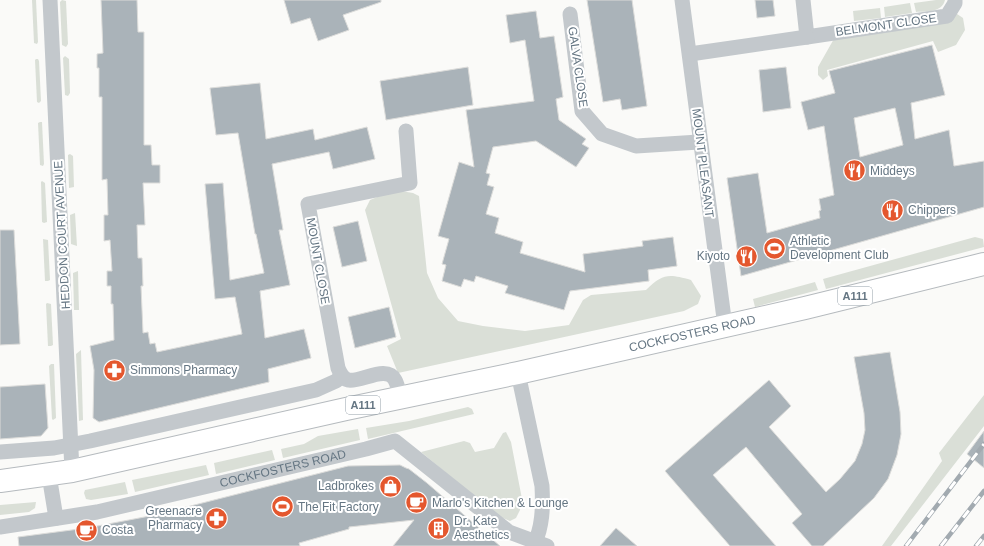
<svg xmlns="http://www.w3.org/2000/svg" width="984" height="546" font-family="Helvetica,sans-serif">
<rect width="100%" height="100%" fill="#fafaf8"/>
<g fill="#dadfd7">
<polygon points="32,0 36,0 38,42 37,44 34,43"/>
<polygon points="62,0 66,1 68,44 66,47 62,45 60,2"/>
<path d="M936,0H945C942,13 926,11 916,12L914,3Z"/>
<polygon points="910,3 912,13 885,17 884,7"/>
<polygon points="880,8 881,18 854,21 853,11"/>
<polygon points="957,14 963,18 965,30 956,45 938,52 933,41 827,70 828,76 823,80 818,75 818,67 835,37"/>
<polygon points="65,56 69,59 70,93 68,96 65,95 63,58"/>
<polygon points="36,59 38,59 39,61 41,101 39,103 37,102 35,60"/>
<polygon points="40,122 42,122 44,164 43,166 40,165 38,123"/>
<polygon points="70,154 73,156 74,187 69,188 68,155"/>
<polygon points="42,181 45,183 47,222 44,223 42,222 41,182"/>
<path d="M401,191L413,193L419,196L427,273L438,298L458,321L483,326L525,331L569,325L583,300L591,295L646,290C663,273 669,274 691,280L701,296L698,304L684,311L398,373L387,346L401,339L365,210L370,200L382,195Z"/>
<polygon points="75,213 77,246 71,244 70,215"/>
<polygon points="975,237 983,239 984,247 826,289 823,279"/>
<polygon points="43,239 48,240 50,280 48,281 45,281"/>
<polygon points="78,271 79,310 74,310 73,273"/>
<polygon points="815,282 818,290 755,307 753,299"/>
<polygon points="47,303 51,304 53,345 51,346 48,346 46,304"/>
<polygon points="81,350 83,420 79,421 76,354"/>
<polygon points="51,364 54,364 56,418 53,420 52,419 49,366"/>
<polygon points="984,395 984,426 891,546 882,546 942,461 939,453"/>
<polygon points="468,407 472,409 474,414 368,439 366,428 409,421"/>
<polygon points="358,429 360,440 283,458 281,449 304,444 318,436"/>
<polygon points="506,432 511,442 522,499 520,510 516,518 510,521 498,516 421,452 464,441 470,443 475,452 494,448 503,433"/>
<polygon points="272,450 275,460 216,474 214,463"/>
<polygon points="206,465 209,475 135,492 132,480"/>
<polygon points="125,482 128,494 91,500 86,499 84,493 85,490"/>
<polygon points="36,502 35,508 29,512 0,515 0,505"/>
</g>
<g fill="#aab3b9" stroke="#dcdcda" fill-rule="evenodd">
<polygon points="101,0 137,0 138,32 144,32 144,145 151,145 152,165 160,165 160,183 143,183 145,225 137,225 138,258 142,258 143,286 141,286 143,333 148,332 150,344 155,343 157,352 242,334 235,297 215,299 205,184 223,183 230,280 264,273 256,234 255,234 238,133 216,135 210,88 260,83 266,139 313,129 315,140 367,127 375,159 333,169 329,152 272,164 283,230 279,230 290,285 260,291 265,338 304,329 311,358 268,369 269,382 99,422 93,418 94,370 90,346 114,340 113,304 111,304 111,286 107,286 107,271 112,271 110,240 104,241 104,215 108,215 107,179 102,180 102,97 99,97 99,68 97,68 97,54 103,53"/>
<polygon points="284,0 381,0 381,2 343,15 349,30 318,41 310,18 291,24"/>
<polygon points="587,0 632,0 647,106 622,110 620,99 603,102"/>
<polygon points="755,0 773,0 775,16 757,18"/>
<polygon points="536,11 540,38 554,36 563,97 556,99 559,120 586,139 582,144 589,148 576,167 536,141 493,147 486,173 490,174 487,185 494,187 486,214 499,218 495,233 523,242 520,253 585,272 583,254 643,246 642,241 673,237 677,266 648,270 649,281 570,291 564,310 505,293 508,286 476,276 474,282 464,279 461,287 442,281 446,265 442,264 449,239 438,236 459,162 474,167 466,110 534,101 525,40 510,43 506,15"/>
<path d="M932,45L945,95L911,103L915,139L949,130L954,166L984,161V207L741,276L727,178L758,173L767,233L820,218L819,211L821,210L819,199L834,195L824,126L808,130L801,102L835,93L829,71ZM895,108L903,145L860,157L854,118Z"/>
<polygon points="468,67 473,105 386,120 380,81"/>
<polygon points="786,67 791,108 763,112 759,70"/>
<polygon points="358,221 367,261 342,267 333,227"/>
<polygon points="0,230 14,230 20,344 0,345"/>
<polygon points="389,307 396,337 355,348 348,317"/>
<polygon points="890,352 900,412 901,434 897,455 888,479 874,498 823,546 812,546 792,523 802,514 746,447 713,475 776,546 730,546 665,471 769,380 791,406 769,427 826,492 840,479 855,461 862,444 865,430 864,413 854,357"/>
<polygon points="45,384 48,428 41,436 0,439 0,387"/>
<polygon points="984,431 984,468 967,454"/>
<polygon points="400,465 406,468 409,469 427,483 500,546 393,546 414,520 349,527 349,529 299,543 300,546 19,546 18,537 87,528 155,515 348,466"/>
<polygon points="616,528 637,546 600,546"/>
</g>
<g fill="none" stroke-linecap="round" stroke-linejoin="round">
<defs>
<g id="primary">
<path id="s2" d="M0,481L72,471L346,409L518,373L805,308L984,264"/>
</g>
</defs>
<use href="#primary" stroke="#b5babe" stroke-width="24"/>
<g stroke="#c3c8cc" stroke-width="15">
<polyline points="50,0 72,471"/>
<polyline points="682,0 725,326"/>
<polyline points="803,0 807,37 947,16 955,3 955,0"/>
<polyline points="570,14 582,111 602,134 636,146 699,142"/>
<polyline points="690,54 807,37"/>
<path d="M518,373L542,486C543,506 543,528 533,546"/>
<path d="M400,398C399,393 398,385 395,380C387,364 360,383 348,380C342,378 340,373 338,368L308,204L410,183L406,131"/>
<polyline points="0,452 54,448 90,441 316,390 336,381 342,376"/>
<polyline points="49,475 56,518"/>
<path id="s1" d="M0,527L97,512L366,449L395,441L509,532L547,546"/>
</g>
<use href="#primary" stroke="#fff" stroke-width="22"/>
<defs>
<g id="rail">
<polyline points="906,546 984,444"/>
<polyline points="941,546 984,491"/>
<polyline points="976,546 984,536"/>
</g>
</defs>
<use href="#rail" stroke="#a2aab0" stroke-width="4.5"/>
<use href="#rail" stroke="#fff" stroke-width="3" stroke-dasharray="9" stroke-linecap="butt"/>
</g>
<defs>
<symbol id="restaurant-disc" viewBox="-11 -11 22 22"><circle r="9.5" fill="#e4572e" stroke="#fff"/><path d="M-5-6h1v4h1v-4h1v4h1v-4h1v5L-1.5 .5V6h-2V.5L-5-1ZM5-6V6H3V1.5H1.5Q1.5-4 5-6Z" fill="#fff"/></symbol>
<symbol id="stadium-disc" viewBox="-11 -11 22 22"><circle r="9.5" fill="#e4572e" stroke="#fff"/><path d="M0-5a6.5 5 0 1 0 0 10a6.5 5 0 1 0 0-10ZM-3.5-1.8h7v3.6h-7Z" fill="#fff"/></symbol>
<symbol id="pharmacy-disc" viewBox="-11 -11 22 22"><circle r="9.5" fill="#e4572e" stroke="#fff"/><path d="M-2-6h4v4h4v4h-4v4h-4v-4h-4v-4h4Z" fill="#fff"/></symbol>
<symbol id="shop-disc" viewBox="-11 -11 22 22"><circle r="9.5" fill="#e4572e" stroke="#fff"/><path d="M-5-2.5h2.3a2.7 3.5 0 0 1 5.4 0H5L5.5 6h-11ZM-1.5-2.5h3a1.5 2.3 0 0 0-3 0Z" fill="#fff"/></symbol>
<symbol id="cafe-disc" viewBox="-11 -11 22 22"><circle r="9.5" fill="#e4572e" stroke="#fff"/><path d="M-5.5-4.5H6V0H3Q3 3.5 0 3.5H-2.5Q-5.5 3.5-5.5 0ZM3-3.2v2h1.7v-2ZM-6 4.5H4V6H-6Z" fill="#fff"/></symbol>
<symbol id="building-disc" viewBox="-11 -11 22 22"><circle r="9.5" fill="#e4572e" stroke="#fff"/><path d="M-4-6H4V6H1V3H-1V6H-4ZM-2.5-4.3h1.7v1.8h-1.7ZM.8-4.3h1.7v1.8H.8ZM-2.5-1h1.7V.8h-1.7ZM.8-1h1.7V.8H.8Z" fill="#fff"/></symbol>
</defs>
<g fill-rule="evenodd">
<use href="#restaurant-disc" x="842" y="158" width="25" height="25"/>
<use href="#restaurant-disc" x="880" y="198" width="25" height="25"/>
<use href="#stadium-disc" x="762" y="236" width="25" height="25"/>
<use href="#restaurant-disc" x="734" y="244" width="25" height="25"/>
<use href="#pharmacy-disc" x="102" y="358" width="25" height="25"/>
<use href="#shop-disc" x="378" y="474" width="25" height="25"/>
<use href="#cafe-disc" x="404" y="490" width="25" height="25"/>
<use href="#stadium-disc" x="270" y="494" width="25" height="25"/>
<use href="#pharmacy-disc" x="204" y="506" width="25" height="25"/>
<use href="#building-disc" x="426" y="516" width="25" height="25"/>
<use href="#cafe-disc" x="74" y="518" width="25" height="25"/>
</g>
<g text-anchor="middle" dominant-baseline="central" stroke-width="4" stroke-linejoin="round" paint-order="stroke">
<g fill="#fff" stroke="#939fa8" stroke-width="1">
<rect x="838" y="287" width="34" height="18" rx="3"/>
<rect x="346" y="396" width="34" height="18" rx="3"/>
</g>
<g font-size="11" font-weight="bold" fill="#657683">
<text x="855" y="296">A111</text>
<text x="363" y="405">A111</text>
</g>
<g font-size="12" fill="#657683" stroke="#fff">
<text transform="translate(886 25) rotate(-8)">BELMONT CLOSE</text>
<text transform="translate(578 67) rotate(82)">GALVA CLOSE</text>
<text transform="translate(703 163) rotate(83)">MOUNT PLEASANT</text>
<text transform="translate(62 235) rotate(-93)">HEDDON COURT AVENUE</text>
<text transform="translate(318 261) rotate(80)">MOUNT CLOSE</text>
<text stroke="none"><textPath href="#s2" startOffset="708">COCKFOSTERS ROAD</textPath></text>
<text stroke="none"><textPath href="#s1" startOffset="289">COCKFOSTERS ROAD</textPath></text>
</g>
<g font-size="12" fill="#657683" stroke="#fff" text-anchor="start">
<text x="870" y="171">Middeys</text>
<text x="908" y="210">Chippers</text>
<text x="790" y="241">Athletic<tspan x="790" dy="14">Development Club</tspan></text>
<text x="730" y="256" text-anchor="end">Kiyoto</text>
<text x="130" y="370">Simmons Pharmacy</text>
<text x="374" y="486" text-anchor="end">Ladbrokes</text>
<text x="432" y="503">Marlo's Kitchen &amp; Lounge</text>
<text x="298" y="507">The Fit Factory</text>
<text x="202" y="511" text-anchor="end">Greenacre<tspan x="202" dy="14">Pharmacy</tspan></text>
<text x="454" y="521">Dr. Kate<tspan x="454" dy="14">Aesthetics</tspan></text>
<text x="102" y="530">Costa</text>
</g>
</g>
</svg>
